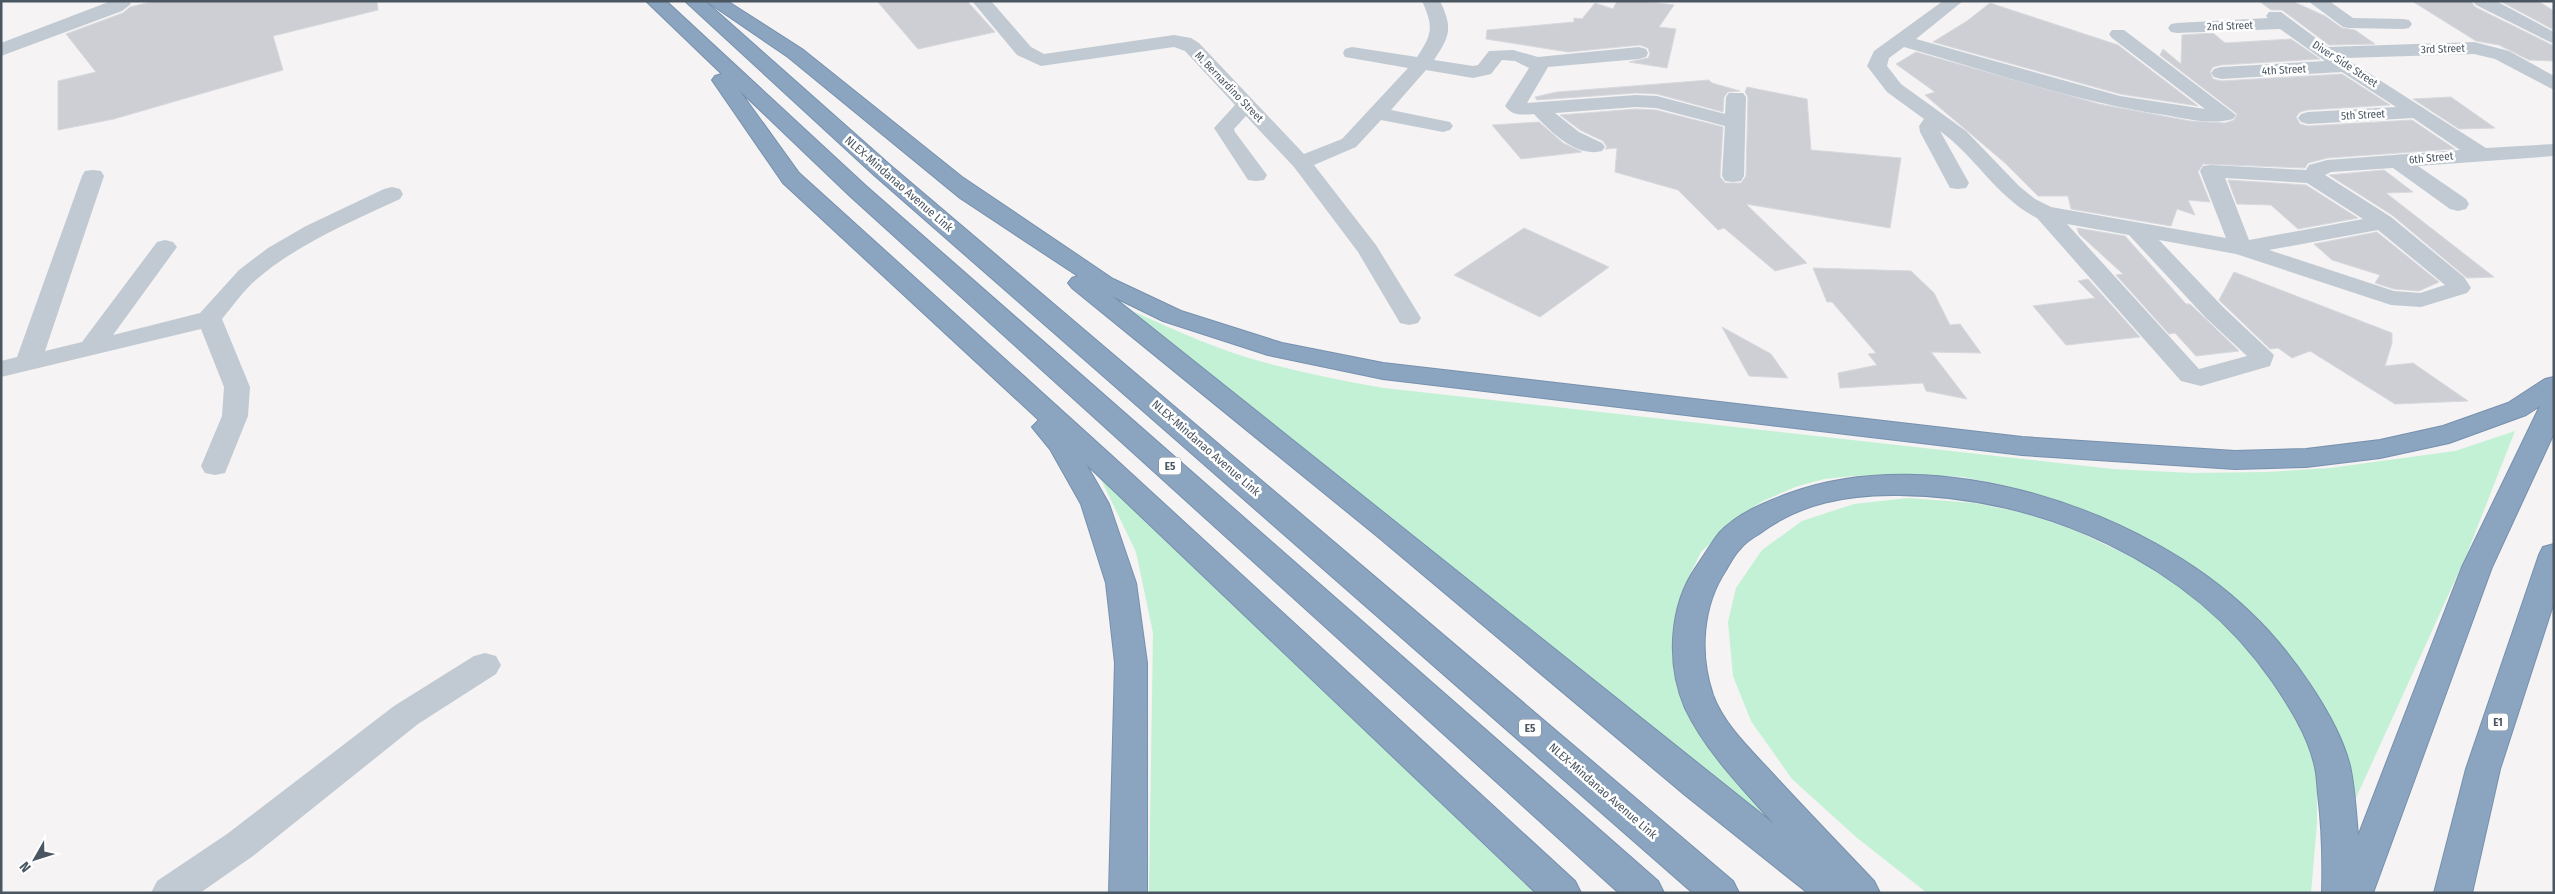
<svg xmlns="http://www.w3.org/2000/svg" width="2555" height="894" font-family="'Fira Sans Condensed',sans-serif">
<rect width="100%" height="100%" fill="#f5f3f3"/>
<g fill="#c3f1d5">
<path d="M1115,303C1159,323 1203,344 1249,358C1293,371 1339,380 1384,388L2113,469L2192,473L2267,472L2330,468L2455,451L2515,431L2466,556L2351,809L2313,692L2134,534L2087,511L2043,496L2004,485L1963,477L1898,474L1854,476L1824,479L1795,487L1763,501L1739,516L1701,552L1682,591L1675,645L1792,838Z"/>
<polygon points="1095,467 1534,893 1149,893 1153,633 1136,552"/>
<polygon points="1908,498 1974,503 2024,513 2074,530 2136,559 2190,593 2247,643 2293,704 2317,764 2317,823 2311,893 1927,893 1856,837 1792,779 1751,721 1733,676 1728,622 1736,588 1762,550 1802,521 1854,504"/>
</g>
<g fill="#cdcfd5" stroke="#d7d9de">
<polygon points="154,1 377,1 378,10 273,36 283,70 114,119 58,130 58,81 96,72 66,34 123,13 130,7"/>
<polygon points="877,1 967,1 995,32 918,49"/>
<polygon points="1617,1 1644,1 1674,5 1659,27 1676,29 1667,68 1629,62 1648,58 1650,54 1648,48 1640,45 1568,52 1486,39 1487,30 1574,22 1574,18 1582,19 1595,3 1613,9"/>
<polygon points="2259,1 2292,1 2325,16 2342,28 2355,30 2375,44 2329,45 2282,10 2271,10"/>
<polygon points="2412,1 2471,1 2475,7 2554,46 2554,61 2529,60 2499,45 2476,41"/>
<polygon points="2500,1 2538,1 2554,11 2554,30"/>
<polygon points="1990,3 2118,45 2198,106 2120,94 1933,42 1967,21"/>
<polygon points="2213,33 2225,43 2291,39 2320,59 2221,65 2213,67 2210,72 2213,79 2221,81 2342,74 2390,105 2307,110 2300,112 2296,117 2300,124 2308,126 2412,120 2455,149 2327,158 2308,163 2305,168 2203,164 2198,172 2210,202 2188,200 2195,215 2177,209 2171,226 2071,209 2068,196 2038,196 2005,163 1925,95 1935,92 1896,64 1916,52 2099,104 2190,121 2225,123 2234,120 2237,114 2160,55 2163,49 2181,64 2182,35"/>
<polygon points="1709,80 1712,83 1740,91 1728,92 1724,97 1723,112 1657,94 1636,93 1537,100 1535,97 1557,92"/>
<polygon points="1747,87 1807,99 1811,150 1901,158 1890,228 1746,204 1807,263 1775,271 1724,228 1718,230 1678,190 1615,172 1617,148 1605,149 1607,147 1603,141 1580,130 1560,115 1636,109 1656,110 1723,127 1720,177 1725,183 1741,183 1746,176 1748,97 1745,92"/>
<polygon points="2451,97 2495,128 2459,129 2413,99"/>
<polygon points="1539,122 1563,143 1582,152 1521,159 1492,125"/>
<polygon points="2384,170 2413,192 2386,193 2494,277 2467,278 2392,215 2329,175"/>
<polygon points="2228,180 2306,185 2358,218 2298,229 2271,205 2237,204"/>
<polygon points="1524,228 1609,267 1540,317 1454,275"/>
<polygon points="2077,228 2125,236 2186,304 2190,304 2239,351 2196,356 2175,333 2169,334 2116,275 2123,274 2079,234"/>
<polygon points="2377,232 2439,282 2419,291 2394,289 2375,283 2380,275 2332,260 2314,244"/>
<polygon points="1813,268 1911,271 1934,293 1950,325 1960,324 1981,353 1931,352 1967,399 1926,391 1923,383 1840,388 1838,373 1877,365 1868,354 1876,353 1832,302 1827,302"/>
<polygon points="2234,272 2392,333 2392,343 2385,366 2413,363 2468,401 2395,404 2310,351 2292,358 2278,348 2270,349 2219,300"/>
<polygon points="2088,279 2140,337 2066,345 2033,306 2095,298 2078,281"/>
<polygon points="1722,327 1771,354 1788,378 1749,376"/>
</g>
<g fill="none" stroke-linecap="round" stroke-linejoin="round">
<defs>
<g id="highway">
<polygon points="646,1 666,1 866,186 1658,881 1664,893 1619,893 850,196 739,90 799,173 1112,456 1575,881 1581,893 1536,893 1086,464 1109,504 1136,583 1147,663 1147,893 1109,893 1115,663 1106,583 1081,504 1050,449 1032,427 1039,420 783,183 712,80 715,76 722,74"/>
<polygon points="685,1 705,1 890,165 1733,881 1739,893 1693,893 874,175"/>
<path d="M706,1H727L802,49L962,177L1113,279L1181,311L1282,343L1383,363L2022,437L2235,451L2306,449L2380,440L2443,426L2508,403L2545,379L2554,377V433L2492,567L2373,893H2322C2323,860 2322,827 2318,794C2317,784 2317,773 2314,763C2307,734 2289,706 2272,681C2190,562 2041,496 1899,495C1848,494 1800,503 1759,534C1752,538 1745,543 1740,549C1734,555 1730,563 1726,570C1702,606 1699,654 1713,695C1724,725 1751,750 1772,773C1806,810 1840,845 1874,881L1880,893H1808L1685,795L1377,536L1072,288L1068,283L1072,278L1078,276L960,198L788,57ZM1112,296L1163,321L1268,355L1383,379L2022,455L2235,469L2306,467L2380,458L2449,443L2526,415L2540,406L2462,567L2358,836C2356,813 2355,788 2350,766C2338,717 2288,648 2252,614C2145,509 1935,440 1790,493C1765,502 1738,513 1719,533C1711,543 1704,556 1696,567C1669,606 1666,664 1685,708C1706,752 1742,788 1774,824Z"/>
<polygon points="2554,544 2554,602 2500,769 2472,893 2434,893 2466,769 2539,555 2543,547"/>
</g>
</defs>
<use href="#highway" stroke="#7690ad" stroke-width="2"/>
<g fill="#c1cad2" fill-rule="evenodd">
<polygon points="111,1 129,1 131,4 122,11 1,56 1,43"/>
<path d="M972,1H991L1031,47L1044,54L1174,35L1191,38L1199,43L1304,154L1342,139L1408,68L1345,57L1343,53L1345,49L1352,47L1417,57C1432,35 1434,27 1422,1H1440C1453,28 1450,36 1434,60L1473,66L1478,65L1489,51L1513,50L1538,57L1639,47L1646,49L1648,53L1646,57L1639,59L1548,67L1527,103L1636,95L1657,96L1725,114L1726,97L1729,93H1743L1746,97L1744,176L1741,181L1733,182L1725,181L1722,176L1725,126L1656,108L1636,107L1555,113L1579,132L1602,143L1605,147L1602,151C1576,158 1550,131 1534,114C1522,115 1512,116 1505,106L1529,68L1515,61L1502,60L1491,74L1473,78L1426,70L1391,110L1450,122L1453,126L1450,130L1443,132L1381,120L1356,147L1314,165L1376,245L1421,318L1418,323L1409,325L1400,323L1358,252L1294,167L1246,116L1234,129L1235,132L1267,175L1264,180L1256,181L1248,180L1214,128L1235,105L1185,51L1174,47L1041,66L1017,55Z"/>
<path d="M1943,1H1963L1916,39L2120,96L2205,109L2112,38L2109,34L2112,30H2124L2236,115L2233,119C2211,125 2187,119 2165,115C2077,102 1991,72 1904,47L1889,58L1887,66L1901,84L1966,131L2019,186L2035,199L2051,207L2226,238L2200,171L2203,166L2211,165L2306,170L2309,165L2327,160L2460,150L2413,118L2308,124L2301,122L2298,118L2301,114L2308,112L2396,107L2342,72L2221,79L2214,77L2211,73L2214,69L2221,67L2325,61L2280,29L2177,33L2171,32L2168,28L2171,24L2177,23L2268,18L2266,16L2269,12H2281L2328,47L2474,42L2509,51L2554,76V90L2495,59L2474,54L2345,58L2486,148L2554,144V156L2418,166L2466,199L2469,204L2466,209L2458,211L2450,209L2393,168L2331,172L2325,175L2391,217L2464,277L2471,288L2467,293L2421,307L2391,305L2236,254L2159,240L2224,308L2274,355L2270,366L2201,386L2181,381L2037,218C1996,197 1976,157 1940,131L1969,183L1966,188L1958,189L1950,188L1920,132L1919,126L1924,119L1887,92L1867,66L1874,51ZM2225,178L2307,183L2363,219L2249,240ZM2067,224L2129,235L2206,318L2247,356L2199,369ZM2378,230L2445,285L2420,293L2394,291L2269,250Z"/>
<polygon points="2308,1 2329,1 2353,18 2403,19 2409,20 2412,24 2409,28 2403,29 2349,28 2343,27"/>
<polygon points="2473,1 2496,1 2554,32 2554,44 2476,5"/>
<path d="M93,170L101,171L104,176L45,351L82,342L157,242L165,240L173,242L177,247L113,335L200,313L239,270L268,248L306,226L384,189L392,187L400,189L403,194L400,199C351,222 299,243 257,279C244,290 233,306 222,319L250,387L248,416L225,473L215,475L205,473L201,466L222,416L224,387L201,329L1,377V361L17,357L82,176L85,171Z"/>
<polygon points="485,653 496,656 501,665 496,674 418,724 253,856 200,893 151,893 157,881 227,834 394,706 474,656"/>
</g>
<use href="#highway" fill="#8ba5c1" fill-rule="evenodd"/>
</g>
<g text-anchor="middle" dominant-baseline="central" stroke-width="5" stroke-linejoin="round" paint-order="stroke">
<g font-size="11" fill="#4a5661" stroke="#fff">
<text transform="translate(2230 26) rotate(-2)">2nd Street</text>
<text transform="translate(2443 49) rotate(-2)">3rd Street</text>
<text transform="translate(2345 64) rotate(33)">Diver Side Street</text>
<text transform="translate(2284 70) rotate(-3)">4th Street</text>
<text transform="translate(1229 87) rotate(46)">M. Bernardino Street</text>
<text transform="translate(2363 115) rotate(-3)">5th Street</text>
<text transform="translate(2431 158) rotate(-5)">6th Street</text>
</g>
<g fill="#fff" stroke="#808990" stroke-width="1">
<rect x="1159" y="457.5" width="22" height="17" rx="4"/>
<rect x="2488" y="713.5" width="20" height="17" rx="4"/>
<rect x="1519" y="719.5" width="22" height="17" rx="4"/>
</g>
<g font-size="11" font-weight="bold" fill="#4a5661">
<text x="1170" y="466">E5</text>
<text x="2498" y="722">E1</text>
<text x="1530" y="728">E5</text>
</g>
<g font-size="12" fill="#4a5661" stroke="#fff">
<text transform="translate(899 184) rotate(41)">NLEX-Mindanao Avenue Link</text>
<text transform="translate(1206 448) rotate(41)">NLEX-Mindanao Avenue Link</text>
<text transform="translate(1603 791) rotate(41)">NLEX-Mindanao Avenue Link</text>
</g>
</g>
<rect width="2555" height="894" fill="none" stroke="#4a5661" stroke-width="5"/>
<g transform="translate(35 859) rotate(231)" stroke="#ffffff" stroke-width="4" paint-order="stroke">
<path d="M0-4L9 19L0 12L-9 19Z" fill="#4a5661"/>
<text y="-8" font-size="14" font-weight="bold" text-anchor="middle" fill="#4a5661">N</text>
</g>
</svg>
